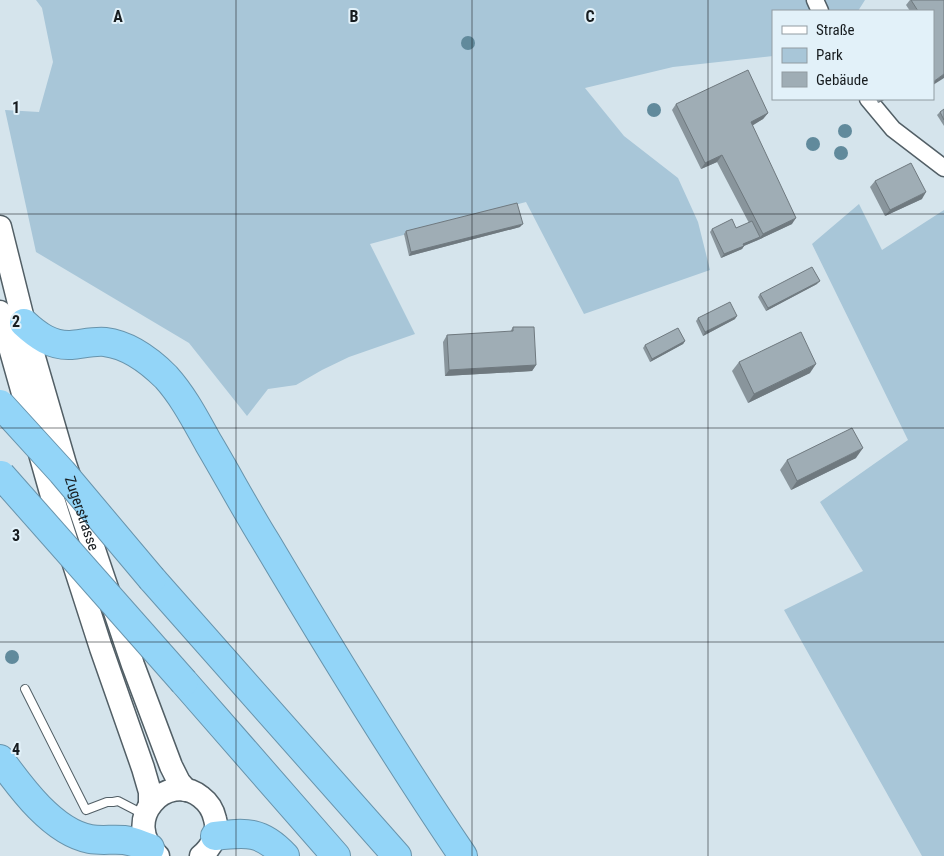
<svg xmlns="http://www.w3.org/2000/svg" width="944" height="856" font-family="'Roboto Condensed',sans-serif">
<rect width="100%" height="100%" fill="#d5e4ec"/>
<g fill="#a8c6d8">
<polygon points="36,0 865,0 858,11 773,11 773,56 673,67 585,88 624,136 678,178 698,222 710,270 584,314 526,202 370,244 415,334 349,357 322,370 296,385 268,389 247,416 189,343 36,252 5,110 39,112 53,62 42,8"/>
<polygon points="859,204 882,250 944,210 944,856 922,856 784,610 863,571 820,502 908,440 812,244"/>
</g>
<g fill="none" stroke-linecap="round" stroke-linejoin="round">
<defs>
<polyline id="service" points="25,689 86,810 107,802 113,802 118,801 143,814"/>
<g id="minor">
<polyline points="815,0 820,11"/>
<polyline points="868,99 893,129 944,168"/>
</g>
<g id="secondary">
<path id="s1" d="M0,227L24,323L65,464L133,665L171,766L179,782L186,790"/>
<polyline points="0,312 52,496 101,648 143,768 150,792 150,805"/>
<path d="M158,856C119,820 167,770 201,797C209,803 213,810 215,819C219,833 212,847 201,856"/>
</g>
<g id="motorway">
<path d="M24,323C38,336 52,346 71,345C82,344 94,341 105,342C129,345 149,360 166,377C184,397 196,421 209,444C228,476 246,510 266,542C329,648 394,754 463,856"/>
<polyline points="152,579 397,856"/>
<polyline points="184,682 336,856"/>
<path d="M0,759C21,788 53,832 90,839C101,841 112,839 124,840C133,841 141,845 150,848"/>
<path d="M215,836C247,832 262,831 285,856"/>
</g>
</defs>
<use href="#service" stroke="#525f66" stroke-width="10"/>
<use href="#minor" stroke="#525f66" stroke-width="19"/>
<use href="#secondary" stroke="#525f66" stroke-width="25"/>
<use href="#motorway" stroke="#6894ac" stroke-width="30"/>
<use href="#service" stroke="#fff" stroke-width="8"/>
<use href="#minor" stroke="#fff" stroke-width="16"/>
<use href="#secondary" stroke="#fff" stroke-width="22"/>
<use href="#motorway" stroke="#93d5f8" stroke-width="28"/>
<defs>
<g id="motorway-bridge">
<polyline points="0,404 62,472 152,579"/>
<polyline points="1,475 184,682"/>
</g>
</defs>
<use href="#motorway-bridge" stroke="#6894ac" stroke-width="30" stroke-linecap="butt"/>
<use href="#motorway-bridge" stroke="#93d5f8" stroke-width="28"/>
</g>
<g fill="#618a9c">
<circle cx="468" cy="43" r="7"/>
<circle cx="654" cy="110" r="7"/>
<circle cx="845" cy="131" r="7"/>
<circle cx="813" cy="144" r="7"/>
<circle cx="841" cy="153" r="7"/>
<circle cx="12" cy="657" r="7"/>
</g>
<g fill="#89959c">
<polygon points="910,0 944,0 933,11 910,11 906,5"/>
<polygon points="876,99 886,99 878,103"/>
<polygon points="676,104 768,113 763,119 752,125 792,224 758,240 744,246 742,249 721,258 710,232 712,229 736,228 749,223 717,162 701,169 672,110"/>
<polygon points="944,109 944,126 937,115 940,112"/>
<polygon points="875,181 922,199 885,216 870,187"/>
<polygon points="520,227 409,256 404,234 406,231"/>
<polygon points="817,284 766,311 758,297 760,294"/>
<polygon points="698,318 735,319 703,336 696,321"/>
<polygon points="513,327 536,365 532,371 445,376 443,342 447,335 510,332"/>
<polygon points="685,341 683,344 650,362 643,348 645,345"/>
<polygon points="739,362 810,373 748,403 732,371"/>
<polygon points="856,458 791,490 780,470 787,460"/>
</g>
<g fill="#6f797f">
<polygon points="944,74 944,78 933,85 933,82"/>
<polygon points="881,99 886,99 878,103"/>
<polygon points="768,113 763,119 747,129 751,122"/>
<polygon points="722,155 717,162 701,169 705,163"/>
<polygon points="926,192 922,199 885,216 890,210"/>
<polygon points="796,218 792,224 758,240 763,234"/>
<polygon points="523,224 520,227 409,256 411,252"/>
<polygon points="760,237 758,240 741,247 743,244"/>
<polygon points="744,246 742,249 721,258 724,254"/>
<polygon points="820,281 817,284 766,311 768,308"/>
<polygon points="737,316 735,319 703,336 705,332"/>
<polygon points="685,341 683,344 650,362 652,359"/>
<polygon points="816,364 810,373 748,403 754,394"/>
<polygon points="536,365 532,371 445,376 449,370"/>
<polygon points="863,448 856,458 791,490 797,481"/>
</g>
<g fill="#9fadb5" stroke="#6f797f">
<polygon points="911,0 944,0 944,74 933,82 933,11 918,11"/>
<polygon points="748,70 768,113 751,122 796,218 763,234 722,155 705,163 676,104"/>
<polygon points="944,109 944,120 940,112"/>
<polygon points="911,163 926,192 890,210 875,181"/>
<polygon points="517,203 523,224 411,252 406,231"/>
<polygon points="732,219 736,228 752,221 760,237 743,244 744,246 724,254 712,229"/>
<polygon points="812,267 820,281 768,308 760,294"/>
<polygon points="730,302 737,316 705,332 698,318"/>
<polygon points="513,327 534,327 536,365 449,370 447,335 513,331"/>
<polygon points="678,328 685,341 652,359 645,345"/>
<polygon points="801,332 816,364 754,394 739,362"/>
<polygon points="852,428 863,448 797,481 787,460"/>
</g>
<path fill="none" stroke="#171c1f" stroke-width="1" stroke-opacity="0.55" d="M236,0V856M472,0V856M708,0V856M0,214H944M0,428H944M0,642H944"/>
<g text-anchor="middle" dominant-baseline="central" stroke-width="4" stroke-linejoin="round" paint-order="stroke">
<g font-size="15" fill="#171c1f" stroke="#e2f1f9">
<text stroke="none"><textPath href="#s1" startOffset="298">Zugerstrasse</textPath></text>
</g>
</g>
<g font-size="16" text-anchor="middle" font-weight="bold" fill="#171c1f" stroke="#e2f1f9" stroke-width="4" stroke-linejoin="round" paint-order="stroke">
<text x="118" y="22">A</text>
<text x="354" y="22">B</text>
<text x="590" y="22">C</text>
<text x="16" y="113">1</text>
<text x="16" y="327">2</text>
<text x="16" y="541">3</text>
<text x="16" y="755">4</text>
</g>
<rect x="772" y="10" width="162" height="90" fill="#e2f1f9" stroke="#919ca2"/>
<rect x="782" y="26" width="25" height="8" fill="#ffffff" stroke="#919ca2"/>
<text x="816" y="35" font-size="15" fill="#171c1f">Straße</text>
<rect x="782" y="48" width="25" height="15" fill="#a8c6d8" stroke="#919ca2"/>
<text x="816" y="60" font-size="15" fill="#171c1f">Park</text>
<rect x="782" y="72" width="25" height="15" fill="#9fadb5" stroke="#919ca2"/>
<text x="816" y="85" font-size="15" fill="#171c1f">Gebäude</text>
</svg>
